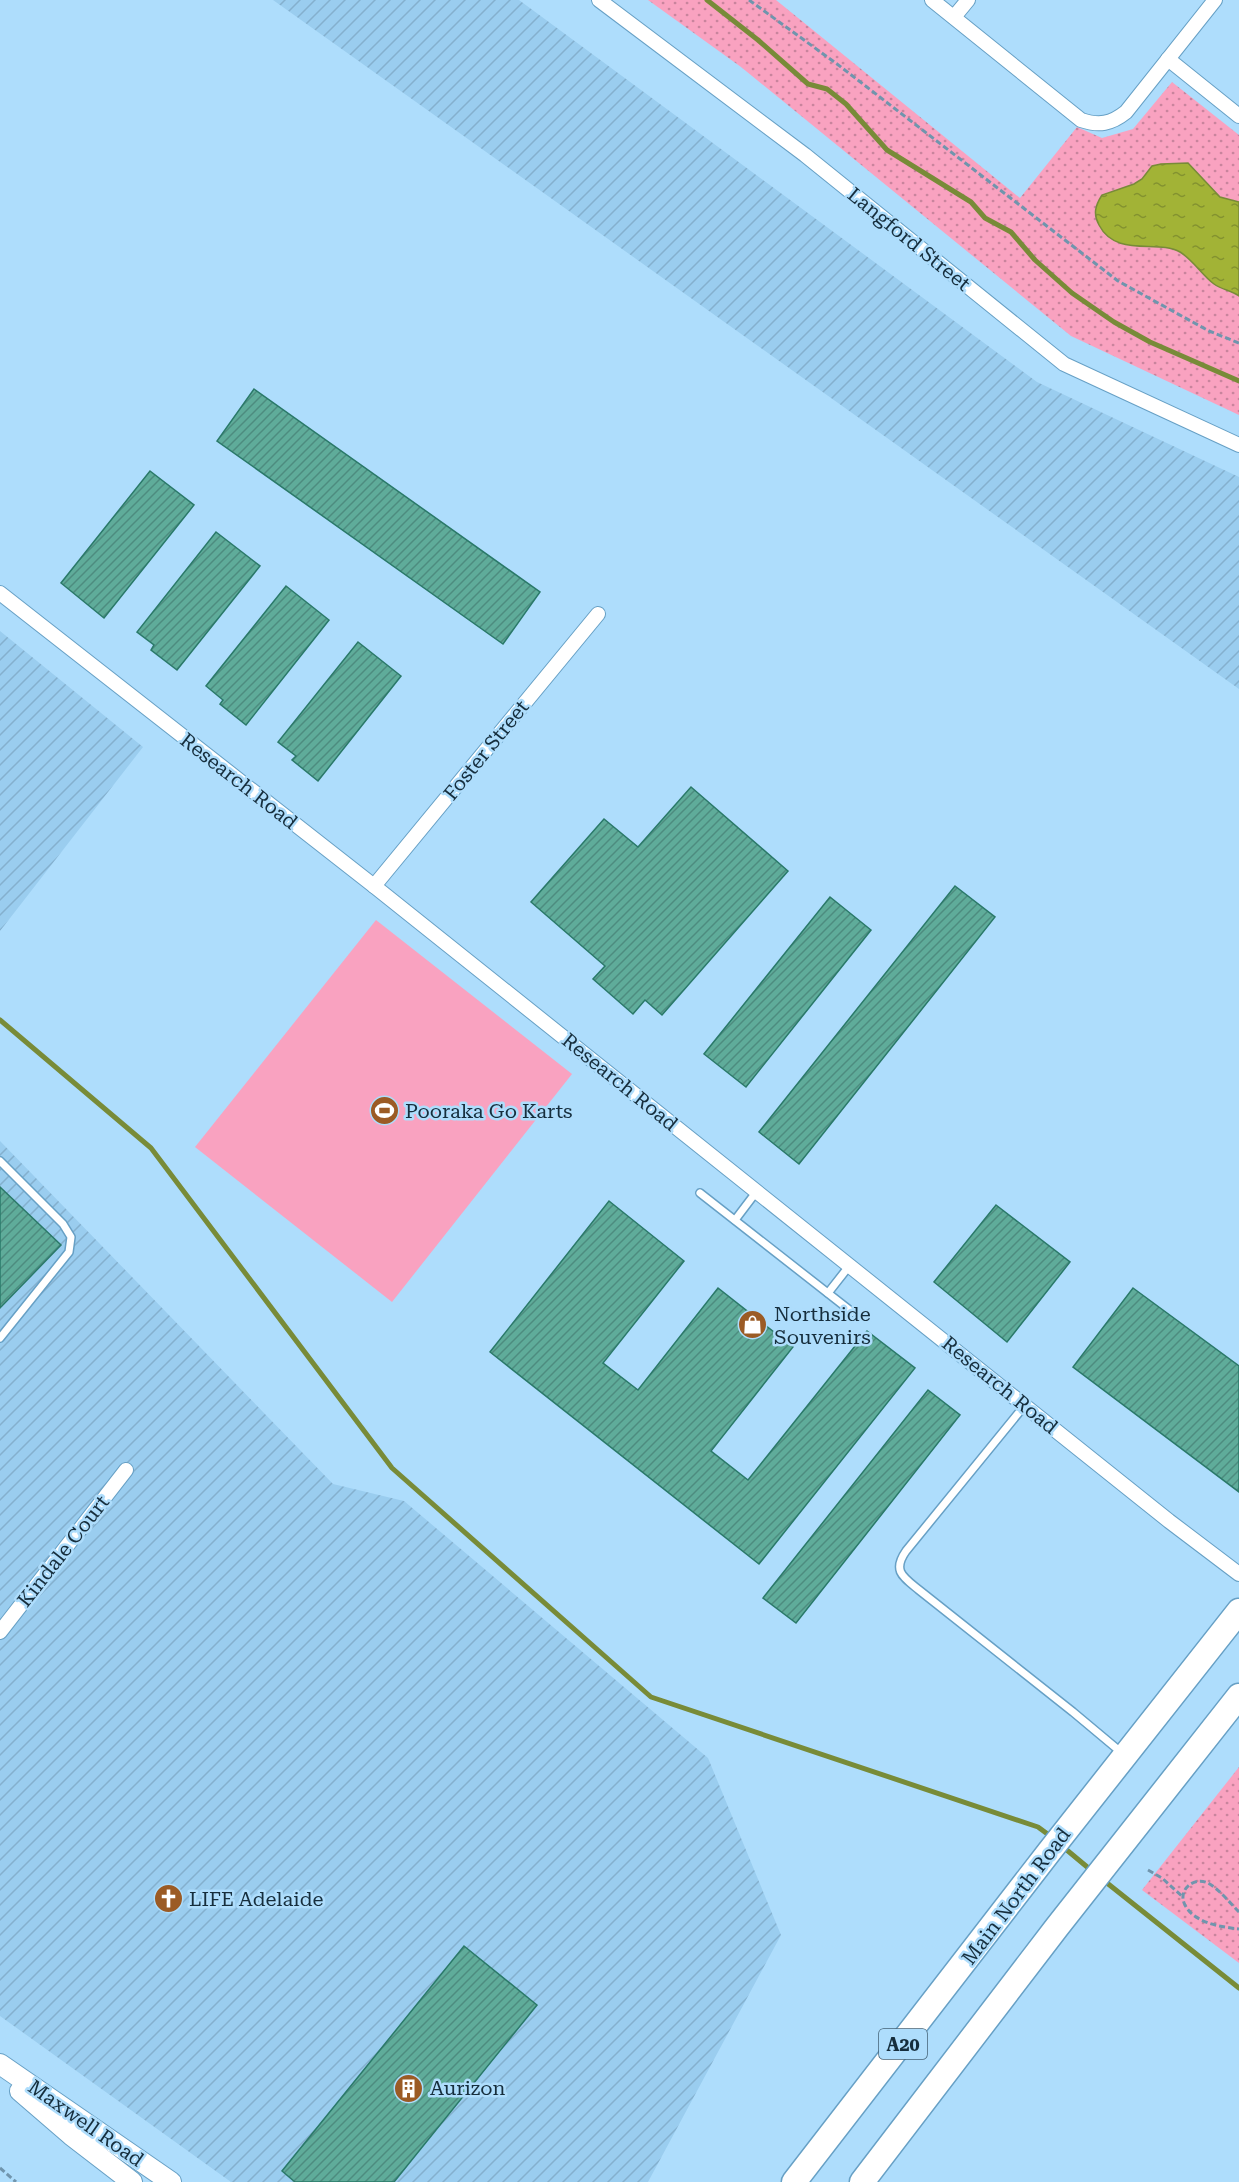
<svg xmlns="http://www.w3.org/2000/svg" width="1239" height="2182" font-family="'Roboto Serif',serif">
<defs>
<pattern id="industrial-furrows" width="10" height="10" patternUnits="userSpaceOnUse" patternTransform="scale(1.5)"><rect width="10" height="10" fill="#9acdef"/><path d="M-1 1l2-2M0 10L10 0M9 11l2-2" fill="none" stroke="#84b0ce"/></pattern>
<pattern id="grass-dots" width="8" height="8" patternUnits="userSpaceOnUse" patternTransform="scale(1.5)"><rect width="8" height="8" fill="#f9a2c0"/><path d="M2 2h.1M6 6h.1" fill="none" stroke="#c9849d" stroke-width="1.8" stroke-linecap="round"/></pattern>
<pattern id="water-ripples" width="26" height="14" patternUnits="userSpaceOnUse" patternTransform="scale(1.5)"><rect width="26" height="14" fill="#a2b336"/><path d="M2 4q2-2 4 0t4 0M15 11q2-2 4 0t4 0" fill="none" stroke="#83922f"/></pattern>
<pattern id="building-hatch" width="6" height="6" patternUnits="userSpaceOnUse" patternTransform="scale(1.5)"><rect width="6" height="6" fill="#5fac9a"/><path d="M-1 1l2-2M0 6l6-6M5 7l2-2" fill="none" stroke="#4d8c7f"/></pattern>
</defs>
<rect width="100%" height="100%" fill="#aeddfc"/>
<g fill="url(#industrial-furrows)">
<polygon points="273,0 519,0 1037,382 1239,477 1239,689"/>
<polygon points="0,631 143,747 0,931"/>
<polygon points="0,1141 333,1484 404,1501 708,1758 781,1935 648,2182 231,2182 0,2016"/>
</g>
<g fill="url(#grass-dots)">
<polygon points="648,0 776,0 1020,198 1077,127 1102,138 1133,129 1172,82 1239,135 1239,415 1071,336 741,67"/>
<polygon points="1239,1767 1239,1963 1142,1890"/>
</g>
<polygon fill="#f9a2c0" points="376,920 572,1074 392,1302 195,1147"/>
<path fill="url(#water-ripples)" stroke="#788b38" stroke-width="1.5" d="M1188,163L1220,197L1239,202V296C1231,290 1222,290 1214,284C1202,275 1193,260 1180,252C1158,239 1116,258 1099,225C1093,214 1095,206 1102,195L1134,184L1142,179L1152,166L1161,164Z"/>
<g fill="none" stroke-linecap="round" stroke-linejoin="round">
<g stroke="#788b38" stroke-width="5">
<polyline points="707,0 758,40 808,84 827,89 846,104 887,150 971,202 985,218 1011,232 1035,260 1072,293 1114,322 1150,342 1239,381"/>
<polyline points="0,1020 151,1148 392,1468 651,1697 1038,1827 1053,1838"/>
<polyline points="1062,1846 1092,1871"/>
<polyline points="1102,1879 1239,1988"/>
</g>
</g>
<g fill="url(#building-hatch)" stroke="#2a7969" stroke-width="1.5">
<polygon points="254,389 540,592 503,644 217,441"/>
<polygon points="150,471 194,505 104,618 61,583"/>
<polygon points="216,532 260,566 177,670 151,650 154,645 137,632"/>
<polygon points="286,586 329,620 246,725 220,704 223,700 206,686"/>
<polygon points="358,642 401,676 318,781 292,760 296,756 278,742"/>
<polygon points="691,787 788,871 662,1015 645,1000 633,1014 593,979 605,966 531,902 604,819 638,847"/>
<polygon points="955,886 995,917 799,1164 759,1132"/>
<polygon points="830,897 871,930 746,1087 704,1054"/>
<polygon points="0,1187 61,1245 0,1308"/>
<polygon points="609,1201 684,1261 603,1363 638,1390 718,1288 793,1347 711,1451 748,1480 867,1331 915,1368 759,1564 490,1352"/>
<polygon points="996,1205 1070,1262 1007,1342 934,1282"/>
<polygon points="1133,1288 1239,1366 1239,1492 1073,1367"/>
<polygon points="928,1390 960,1415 796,1623 763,1598"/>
<polygon points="464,1946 537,2005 394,2182 295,2182 282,2171"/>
</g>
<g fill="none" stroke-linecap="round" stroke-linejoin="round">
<defs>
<g id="lane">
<polyline points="0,1161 63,1224 71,1237 69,1252 0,1338"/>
<polyline points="700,1193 852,1312"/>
<polyline points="735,1220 757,1191"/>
<polyline points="828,1293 850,1265"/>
<path d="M1025,1405L906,1551C892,1571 903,1577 919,1590L1073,1712L1122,1753"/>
</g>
<g id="street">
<polyline points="599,0 805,155 1064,364 1239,445"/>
<path d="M932,0L1081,120C1099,126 1111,124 1126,112L1215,0"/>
<polyline points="954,17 968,0"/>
<polyline points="1168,59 1239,116"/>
<polyline points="0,593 374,886 1169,1521 1239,1574"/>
<polyline points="374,886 598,614"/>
<polyline points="0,1632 126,1470"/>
</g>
<g id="secondary">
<polyline points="0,2064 171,2182"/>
<polyline points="20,2091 71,2135 132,2182"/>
</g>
<g id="highway">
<polyline points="794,2182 1049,1852 1239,1611"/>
<polyline points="862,2182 1057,1927 1239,1696"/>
</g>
</defs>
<use href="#lane" stroke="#67a0c5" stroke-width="10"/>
<use href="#street" stroke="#67a0c5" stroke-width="16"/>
<use href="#secondary" stroke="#67a0c5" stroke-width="22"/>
<use href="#highway" stroke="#67a0c5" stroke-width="27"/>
<g stroke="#7095ad" stroke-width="3" stroke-dasharray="6 3" stroke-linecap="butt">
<polyline points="749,0 837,64 1118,281 1209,331 1239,343"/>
<polyline points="1148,1870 1162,1878 1183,1897"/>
<path d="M1239,1912C1230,1903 1219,1889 1208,1883C1194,1876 1177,1890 1185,1905C1194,1923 1221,1927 1239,1929"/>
<polyline points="0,2168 16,2182"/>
</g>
<use href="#lane" stroke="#fff" stroke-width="7"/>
<use href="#street" stroke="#fff" stroke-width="14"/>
<use href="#secondary" stroke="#fff" stroke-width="20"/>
<use href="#highway" stroke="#fff" stroke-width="24"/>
</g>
<defs>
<symbol id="stadium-disc" viewBox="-11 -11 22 22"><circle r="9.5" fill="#9b5b25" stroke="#aeddfc"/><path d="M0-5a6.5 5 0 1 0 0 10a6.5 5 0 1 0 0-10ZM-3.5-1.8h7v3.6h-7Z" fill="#fff"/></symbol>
<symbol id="shop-disc" viewBox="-11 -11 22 22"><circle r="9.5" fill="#9b5b25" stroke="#aeddfc"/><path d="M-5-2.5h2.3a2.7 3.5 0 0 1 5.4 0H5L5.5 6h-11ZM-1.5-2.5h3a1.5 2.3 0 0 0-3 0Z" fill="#fff"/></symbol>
<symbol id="church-disc" viewBox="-11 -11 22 22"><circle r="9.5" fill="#9b5b25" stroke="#aeddfc"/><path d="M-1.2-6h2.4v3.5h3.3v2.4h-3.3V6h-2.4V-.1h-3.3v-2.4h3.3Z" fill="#fff"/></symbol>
<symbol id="building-disc" viewBox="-11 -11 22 22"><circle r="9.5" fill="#9b5b25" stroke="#aeddfc"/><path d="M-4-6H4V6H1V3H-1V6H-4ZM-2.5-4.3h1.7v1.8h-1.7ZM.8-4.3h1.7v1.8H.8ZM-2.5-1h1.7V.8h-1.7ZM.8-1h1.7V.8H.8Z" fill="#fff"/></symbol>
</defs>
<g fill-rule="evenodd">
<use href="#stadium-disc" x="368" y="1094" width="33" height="33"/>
<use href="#shop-disc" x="736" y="1308" width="33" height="33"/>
<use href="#church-disc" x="152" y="1882" width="33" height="33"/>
<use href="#building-disc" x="392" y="2072" width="33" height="33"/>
</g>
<g text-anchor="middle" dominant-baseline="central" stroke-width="5" stroke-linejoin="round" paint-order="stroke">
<rect fill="#aeddfc" stroke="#446276" stroke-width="1.5" x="879" y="2029" width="48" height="30" rx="4.5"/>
<g font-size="18" font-weight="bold" fill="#162e3d">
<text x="903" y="2044">A20</text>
</g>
<g font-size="20" fill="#162e3d" stroke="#aeddfc">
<text transform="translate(909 239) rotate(39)">Langford Street</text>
<text transform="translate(486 750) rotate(-51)">Foster Street</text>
<text transform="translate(239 781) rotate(38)">Research Road</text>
<text transform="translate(620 1082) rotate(39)">Research Road</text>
<text transform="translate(1000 1385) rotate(39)">Research Road</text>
<text transform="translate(63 1551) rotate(-52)">Kindale Court</text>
<text transform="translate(1016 1896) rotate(-53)">Main North Road</text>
<text transform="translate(86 2123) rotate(35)">Maxwell Road</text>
</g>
<g font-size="20" fill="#162e3d" stroke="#aeddfc" text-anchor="start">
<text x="405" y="1111">Pooraka Go Karts</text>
<text x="774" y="1314">Northside<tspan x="774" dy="23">Souvenirs</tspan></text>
<text x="189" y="1899">LIFE Adelaide</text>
<text x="430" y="2088">Aurizon</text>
</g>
</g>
</svg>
